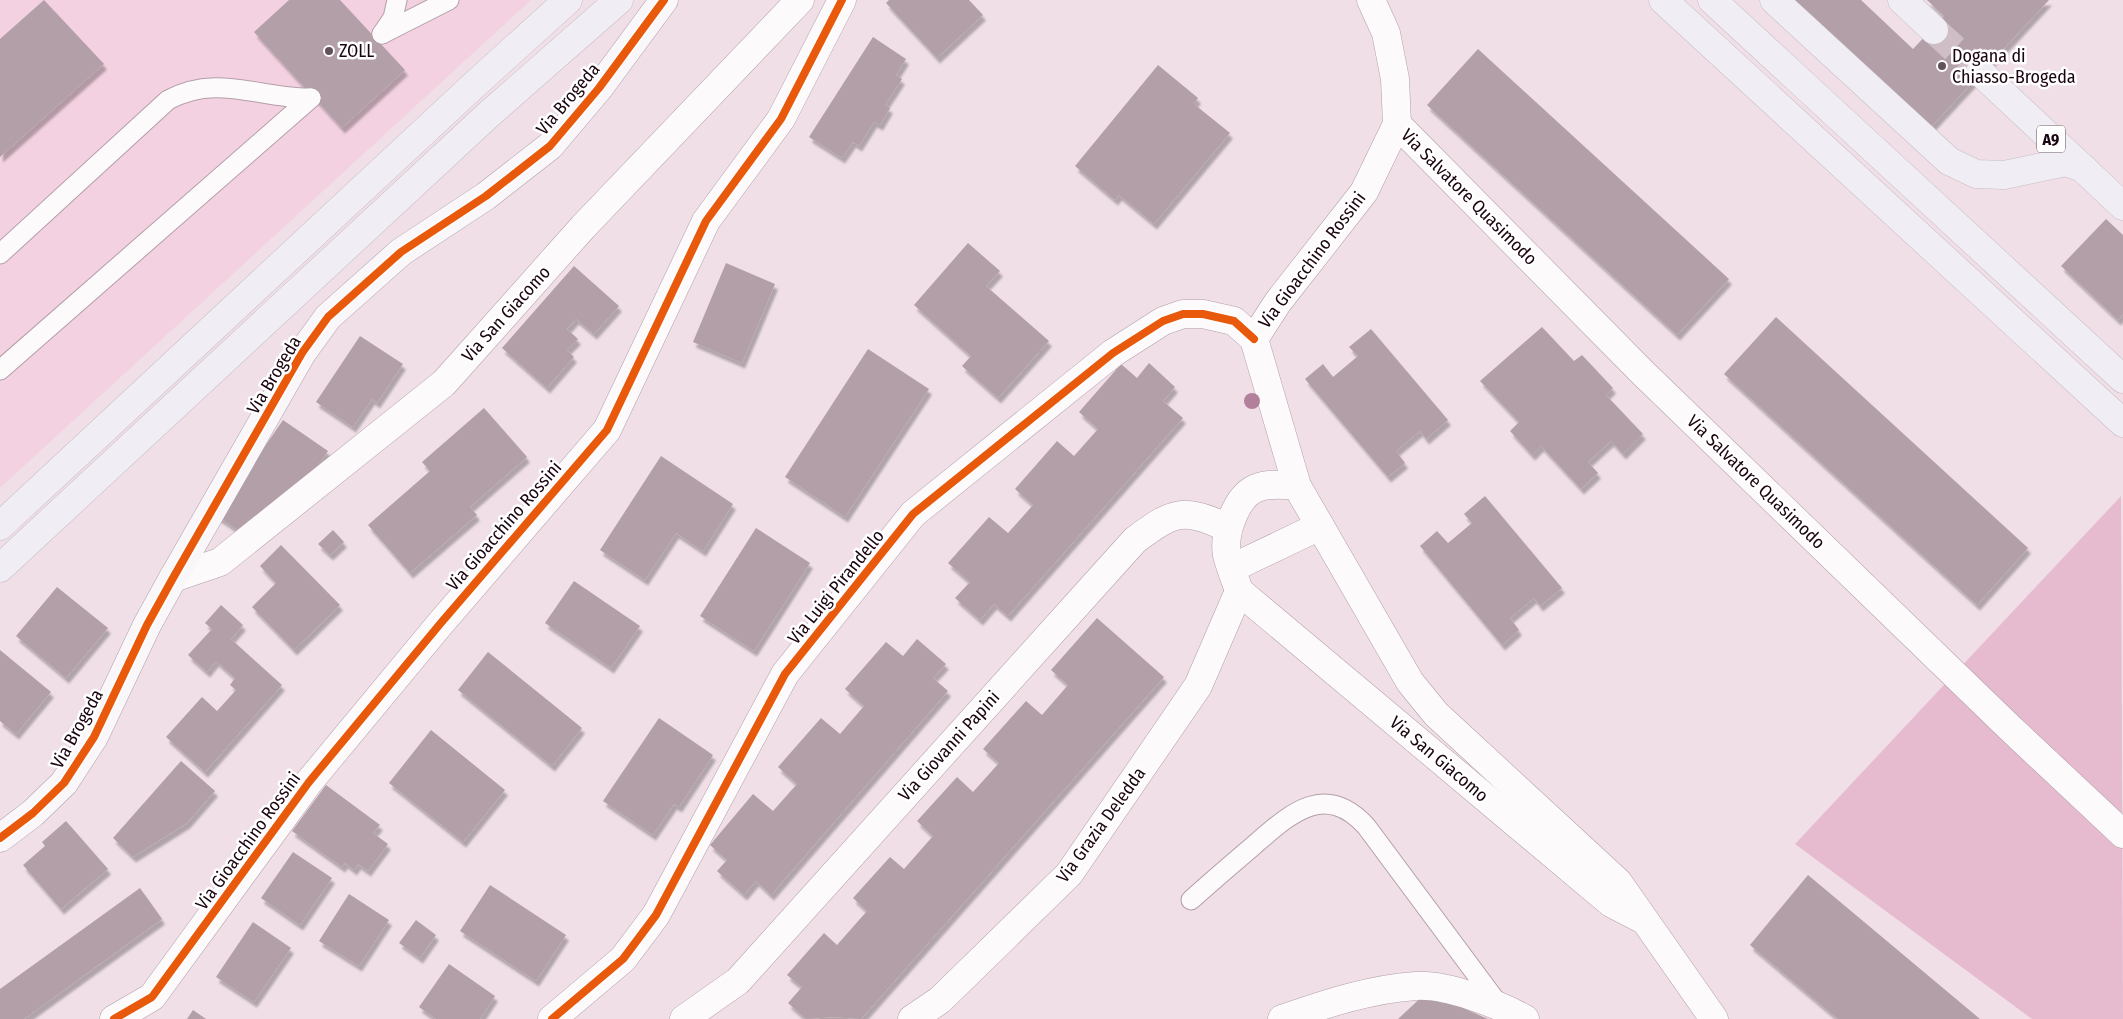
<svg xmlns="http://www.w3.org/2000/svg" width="2123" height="1019" font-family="'Fira Sans Condensed',sans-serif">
<defs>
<filter id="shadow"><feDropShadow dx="3" dy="5.5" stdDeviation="1" flood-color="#0004"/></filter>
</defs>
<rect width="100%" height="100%" fill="#f0dfe7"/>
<polygon fill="#f3d1e0" points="0,0 531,0 0,488"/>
<polygon fill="#e6bbcf" points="2121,496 2123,1019 2032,1019 1795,844"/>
<g fill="#b29fa8" filter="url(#shadow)">
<polygon points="44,0 104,64 0,157 0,39"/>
<polygon points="289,0 340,0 405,70 342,128 254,32"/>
<polygon points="889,0 969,0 983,15 937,58 886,3"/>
<polygon points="1792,0 1861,0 1913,49 1944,16 1927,0 2049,0 1929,129"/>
<polygon points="873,37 906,59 896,75 902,79 885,105 890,108 880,125 874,122 859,146 853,142 842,158 809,137"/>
<polygon points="1478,49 1729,279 1677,335 1427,105"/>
<polygon points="1158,65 1198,98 1194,104 1230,133 1154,224 1119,195 1115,200 1075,166"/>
<polygon points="2106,219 2123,235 2123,314 2118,320 2061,266"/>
<polygon points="968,243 1000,271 986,286 1049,341 998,398 962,366 971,356 914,305"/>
<polygon points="726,263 775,284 742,363 693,342"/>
<polygon points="574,266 619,306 594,334 576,319 567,329 578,339 567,350 574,357 547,388 502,348"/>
<polygon points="1776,317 2028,548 1977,605 1724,374"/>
<polygon points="1542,327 1574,361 1582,355 1613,388 1606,395 1643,434 1623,454 1611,441 1588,462 1598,473 1581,489 1541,446 1532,455 1510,431 1519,422 1480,381"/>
<polygon points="1371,329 1448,420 1426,439 1420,431 1396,451 1405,463 1388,477 1305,379 1323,364 1333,377 1358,356 1349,347"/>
<polygon points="360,336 403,364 377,403 372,399 353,427 316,402"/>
<polygon points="868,349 929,389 845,517 785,477"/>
<polygon points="1149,363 1175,387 1163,401 1183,418 1008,616 994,604 980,620 955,598 970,582 948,563 989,517 1008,533 1033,505 1015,489 1057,441 1074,456 1098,429 1079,412 1121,364 1137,378"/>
<polygon points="484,408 527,457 470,507 477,515 410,573 368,525 430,471 422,462"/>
<polygon points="283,420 328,451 303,487 242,533 217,516"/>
<polygon points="661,456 733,504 703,551 676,533 645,580 600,550"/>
<polygon points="1485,496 1562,588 1540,606 1534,598 1510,618 1519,630 1502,645 1420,546 1437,531 1448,543 1472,523 1464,514"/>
<polygon points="756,528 810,563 754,651 700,616"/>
<polygon points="333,530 344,542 330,555 318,544"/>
<polygon points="281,545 340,605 294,650 252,607 276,583 260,566"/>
<polygon points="574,581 640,626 611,668 545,623"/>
<polygon points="57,587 108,628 66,678 16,636"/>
<polygon points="221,605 243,625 231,639 282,685 205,772 166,737 202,697 217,711 236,690 230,685 235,678 216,661 207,672 188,655 212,629 205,623"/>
<polygon points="1097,618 1164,677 861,1019 834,1017 806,1019 788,1003 802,987 787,975 824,933 837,945 867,911 853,898 890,857 904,869 933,836 917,821 957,777 973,792 999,763 983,749 1026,701 1042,715 1068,685 1051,670"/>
<polygon points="917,639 946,664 933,678 948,691 771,895 756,881 744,895 717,871 727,860 710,845 753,794 773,811 797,784 778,767 821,718 840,734 864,706 845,689 886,642 903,656"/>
<polygon points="0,650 51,692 16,734 0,721"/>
<polygon points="488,652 582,728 552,766 458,690"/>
<polygon points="659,718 713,755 679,807 674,804 653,835 603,801"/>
<polygon points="431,730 505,790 463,842 389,783"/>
<polygon points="181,761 215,791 187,823 133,857 113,838"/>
<polygon points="326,785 380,825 373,833 388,844 368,871 358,864 354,870 345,863 342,867 292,831"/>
<polygon points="66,821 108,869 61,909 23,865 45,846 42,842"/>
<polygon points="293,852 332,878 300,925 261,898"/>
<polygon points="1808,875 1980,1019 1838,1019 1750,945"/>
<polygon points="490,885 566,935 536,981 460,931"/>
<polygon points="140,888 162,919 24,1019 0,1019 0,989"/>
<polygon points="349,894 389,920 359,966 319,941"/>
<polygon points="416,920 436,935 420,958 399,943"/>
<polygon points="253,922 291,948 254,1002 216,977"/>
<polygon points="449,964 495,996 480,1019 436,1019 419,1007"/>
<polygon points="1427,992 1488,1019 1398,1019"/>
<polygon points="193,1010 206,1019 187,1019"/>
</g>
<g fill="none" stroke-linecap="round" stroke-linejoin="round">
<polyline stroke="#d0bec7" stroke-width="28" stroke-dasharray="28 14" stroke-linecap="butt" points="1934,30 1980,72"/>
<defs>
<g id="lane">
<polyline points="382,34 449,0"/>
<polyline points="382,34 393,18 397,0"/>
<path d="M0,254L168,100C218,73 259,99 311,98"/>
<polyline points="0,370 311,98"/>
<path d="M1191,900C1211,882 1232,864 1252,847C1288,816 1323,780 1366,826L1499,1005"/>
</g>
<g id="street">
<polyline points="1397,124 1643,373 2010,728 2123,834"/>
<polyline points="1297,486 1254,339 1278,302 1364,192 1397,124 1395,79 1386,33 1371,0"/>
<polyline points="1232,568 1320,526"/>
<polyline points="173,578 220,562 444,383 583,227 800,0"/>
<path d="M1239,591C1235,579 1230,567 1227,555C1225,545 1227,530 1231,521C1244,485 1261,482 1297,486L1410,682L1436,714L1618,882L1714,1019"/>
<polyline points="1239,591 1611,903 1640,918"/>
<polyline points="114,1019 152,997 309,782 440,624 607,430 706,221 781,119 842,0"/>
<polyline points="552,1019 623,959 656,915 785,674 913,514 1113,353 1163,321 1183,314 1203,314 1234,321 1254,339"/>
<path d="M684,1019L738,981L1135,540C1174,511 1183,507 1228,528"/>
<polyline points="912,1019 940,1000 1069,874 1198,686 1239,591"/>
<path d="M1282,1019C1325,1004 1370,989 1416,986C1447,984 1498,1004 1525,1019"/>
</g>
<polyline id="secondary" points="0,838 33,813 64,783 94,737 147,625 173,578 302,353 328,317 401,252 486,196 550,146 599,88 664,0"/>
<g id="highway">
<polyline points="1663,0 2123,423"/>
<polyline points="1712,0 2123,379"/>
<polyline points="1774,0 1949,161 1976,174 2004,175 2066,162 2083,168"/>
<polyline points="1902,0 1934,30"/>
<polyline points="1980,72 2123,206"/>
<polyline points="0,526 473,86 568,0"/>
<polyline points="0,568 488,115 619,0"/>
</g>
</defs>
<use href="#lane" stroke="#b29fa8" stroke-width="21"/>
<use href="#street" stroke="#b29fa8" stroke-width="29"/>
<use href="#secondary" stroke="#b29fa8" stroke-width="29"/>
<use href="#highway" stroke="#c7bdc2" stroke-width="29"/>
<use href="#lane" stroke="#fdfafb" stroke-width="19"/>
<use href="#street" stroke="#fdfafb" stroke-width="28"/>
<use href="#secondary" stroke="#f9f7fa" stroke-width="28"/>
<use href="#highway" stroke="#f1edf5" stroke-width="28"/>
<defs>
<g id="cycleway">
<polyline points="0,838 33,813 64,783 94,737 147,625 173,578 302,353 328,317 401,252 486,196 550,146 599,88 664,0"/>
<polyline points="114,1019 152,997 309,782 440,624 607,430 706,221 781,119 842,0"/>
<polyline points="552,1019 623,959 656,915 785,674 913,514 1113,353 1163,321 1183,314 1203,314 1234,321 1254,339"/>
</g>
</defs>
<use href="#cycleway" stroke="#fff" stroke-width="11"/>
<use href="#cycleway" stroke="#e8590c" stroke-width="8"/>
</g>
<circle fill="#b2809a" cx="1252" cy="401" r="8"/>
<g fill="#65515b" stroke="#fff" stroke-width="2">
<circle cx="329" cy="51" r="5"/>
<circle cx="1942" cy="66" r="5"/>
</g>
<g text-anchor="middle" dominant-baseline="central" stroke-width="5" stroke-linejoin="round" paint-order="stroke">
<rect fill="#fff" stroke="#5f4f57" stroke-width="1" x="2037" y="125.5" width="28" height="27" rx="4"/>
<g font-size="16" font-weight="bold" fill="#1a040f">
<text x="2051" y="139">A9</text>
</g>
<g font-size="18" fill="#1a040f" stroke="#fff" text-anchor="start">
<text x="339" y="51">ZOLL</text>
<text x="1952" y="56">Dogana di<tspan x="1952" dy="21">Chiasso-Brogeda</tspan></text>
</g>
<g font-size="18" fill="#1a040f" stroke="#fff">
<text transform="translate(568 99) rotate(-50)">Via Brogeda</text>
<text transform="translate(1469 197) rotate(45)">Via Salvatore Quasimodo</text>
<text transform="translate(1312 260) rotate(-53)">Via Gioacchino Rossini</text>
<text transform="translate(506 314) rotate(-48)">Via San Giacomo</text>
<text transform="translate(274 375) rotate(-59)">Via Brogeda</text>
<text transform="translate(1756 482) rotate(44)">Via Salvatore Quasimodo</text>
<text transform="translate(504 526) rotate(-49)">Via Gioacchino Rossini</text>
<text transform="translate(836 587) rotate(-51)">Via Luigi Pirandello</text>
<text transform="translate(77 729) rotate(-61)">Via Brogeda</text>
<text transform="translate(949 746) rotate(-48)">Via Giovanni Papini</text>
<text transform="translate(1439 759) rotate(40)">Via San Giacomo</text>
<text transform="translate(1101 825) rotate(-54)">Via Grazia Deledda</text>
<text transform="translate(248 841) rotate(-54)">Via Gioacchino Rossini</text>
</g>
</g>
</svg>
